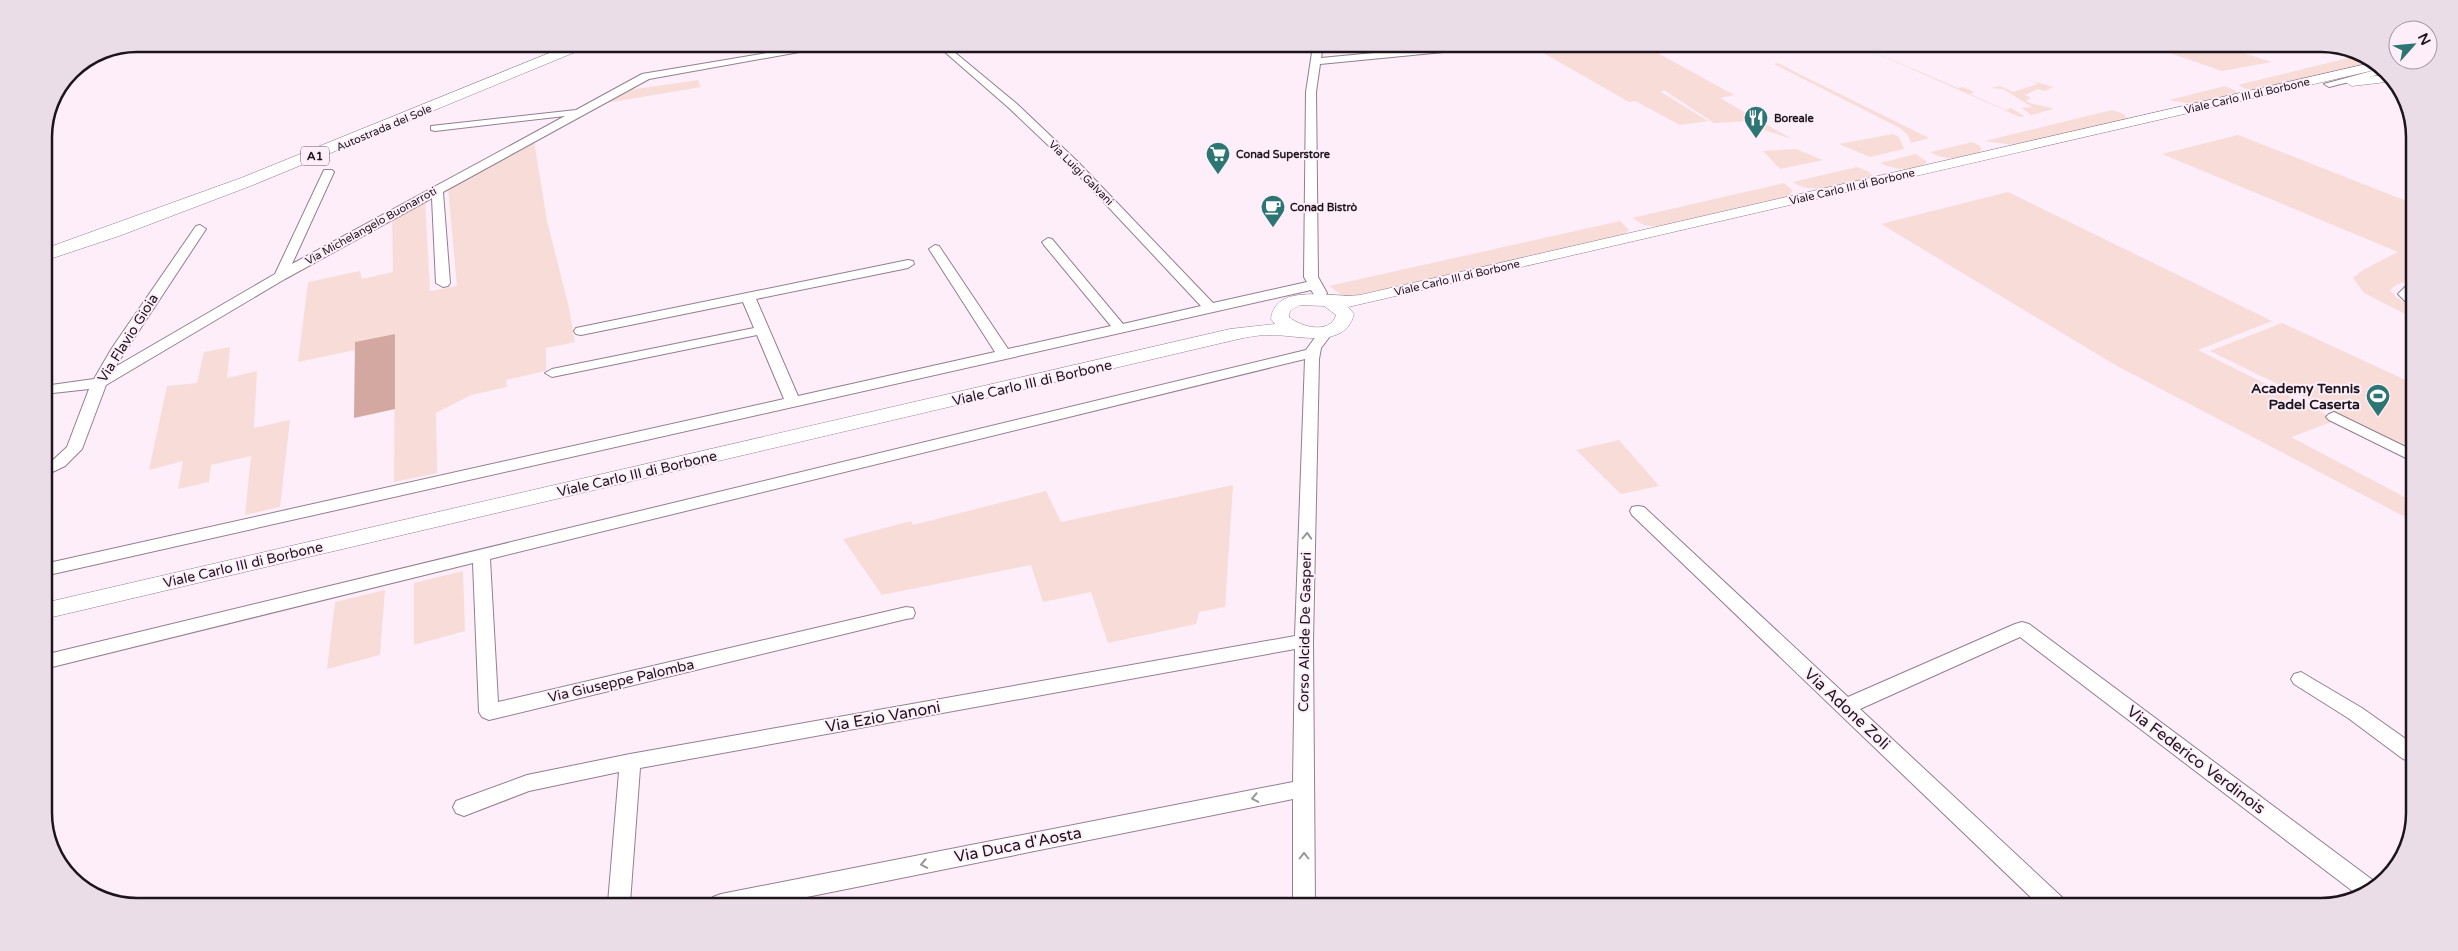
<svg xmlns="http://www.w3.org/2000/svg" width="2458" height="951" font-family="'Varela Round',sans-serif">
<rect width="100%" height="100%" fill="#fdeefa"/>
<g fill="#f8dcd7">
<polygon points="1533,47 1647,47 1734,95 1720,98 1792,139 1752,126 1750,121 1714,123 1664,90 1661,92 1708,121 1680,125 1635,101 1629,102"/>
<polygon points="1864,48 1958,88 1963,87 1974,92 1970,94 2006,110 2011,108 2024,116 2020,117"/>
<polygon points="2155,48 2231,49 2272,62 2222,71"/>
<polygon points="2360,55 2372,64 2262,89 2246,89 2238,85"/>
<polygon points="1778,63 1797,73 1929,138 1911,143 1908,135 1900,128 1774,64"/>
<polygon points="698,80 701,87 600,104 623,91"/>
<path d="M2029,80L2053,87L2045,91L2038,89L2025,95L2031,98L2026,101C2035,106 2043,105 2053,109L2031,115L2022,108L2032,107L2003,89L1991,88L2000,86L2013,92L2038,84Z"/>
<polygon points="2225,86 2236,91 2235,93 2191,104 2169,100"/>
<polygon points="2112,110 2124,114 2127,119 2013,145 1985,141"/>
<polygon points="1893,134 1899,137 1904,149 1870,157 1839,144"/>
<polygon points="2238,135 2414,204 2413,279 2396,285 2390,290 2396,297 2413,308 2413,318 2364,293 2353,278 2363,270 2398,252 2162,154"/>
<polygon points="534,141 547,221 569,308 575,342 546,348 546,371 506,380 507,387 471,395 436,413 437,473 394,482 395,334 355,342 355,350 298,362 308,282 360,271 362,279 393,272 392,218 425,200 430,291 457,286 448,188"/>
<path d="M1973,142L1981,147V151C1968,160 1944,161 1930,152Z"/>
<polygon points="1796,149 1823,160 1780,169 1763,151"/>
<path d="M1916,154L1927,162C1915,172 1894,170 1880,163Z"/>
<path d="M1857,167L1869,172L1874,177C1854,185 1811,196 1793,182Z"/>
<polygon points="1784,183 1792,190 1790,196 1785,198 1660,227 1644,225 1632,218"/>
<polygon points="2008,192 2272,321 2198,350 2337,420 2291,437 2412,501 2411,520 2117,366 1881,224"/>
<polygon points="1620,221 1629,230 1623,235 1359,295 1342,295 1329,286"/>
<polygon points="2282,323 2412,383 2412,450 2210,351"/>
<polygon points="230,347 227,378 257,371 254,428 290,420 280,507 245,515 251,456 211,465 209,482 178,489 183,461 149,470 167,386 197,383 204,352"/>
<polygon points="1619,440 1659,486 1621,494 1576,450"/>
<polygon points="1233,485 1225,607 1199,612 1196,624 1108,643 1091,592 1043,602 1031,565 882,595 843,539 911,521 913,525 1046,491 1061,522"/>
<polygon points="463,571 465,631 414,645 414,583"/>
<polygon points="385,590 380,655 327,669 335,602"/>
</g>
<polygon fill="#d3a8a1" points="395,334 395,409 354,418 355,342"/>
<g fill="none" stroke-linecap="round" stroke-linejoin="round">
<defs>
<g id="minor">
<polygon points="814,45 838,45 649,79 443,192 450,283 448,286 443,287 436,283 432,198 285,279 106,385 82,449 65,466 44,476 44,464 53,460 67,447 89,389 44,394 44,386 94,379 112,348 196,226 200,225 206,229 115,367 275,274 324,170 332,170 334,172 292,264 565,116 435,131 431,130 431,126 576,110 642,74"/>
<polygon points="938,46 947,46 1017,104 1077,161 1213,303 1307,282 1304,277 1306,92 1313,46 1323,46 1321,58 1437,47 1469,47 1464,50 1320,64 1316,92 1318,277 1327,293 1325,296 1315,296 1311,290 44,576 44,564 784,399 757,335 552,377 545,373 552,369 754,328 743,302 581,335 576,334 574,331 576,328 581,327 908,260 913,261 914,264 908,268 756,299 798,396 995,352 929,249 935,245 939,246 1008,349 1111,326 1044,245 1042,242 1048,238 1052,239 1123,324 1201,306 1069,165 1009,108"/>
<polygon points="2379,69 2385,73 2329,87 2324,84"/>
<polygon points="2413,283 2413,305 2408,304 2398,294 2408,284"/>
<polygon points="1327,327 1334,331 1321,348 1319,359 1313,641 1315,905 1293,905 1293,799 772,904 710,904 713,897 721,894 1293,782 1295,649 640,768 630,903 608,903 619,772 529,791 464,816 456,813 453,807 456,801 527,775 630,754 1295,636 1305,359 490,559 498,702 906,607 913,608 915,613 913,618 906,619 489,720 482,717 479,712 473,563 44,669 44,655 1306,350 1322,328"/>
<polygon points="2334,412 2412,450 2412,461 2329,420 2326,417 2329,414"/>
<polygon points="1638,506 1644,507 1848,697 2015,624 2022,622 2029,624 2378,884 2373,891 2359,896 2020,637 1860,709 2065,900 2068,907 2041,907 1632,515 1630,511 1632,507"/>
<polygon points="2301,672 2362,708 2410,742 2410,761 2403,759 2348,718 2294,684 2291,679 2294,674"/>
</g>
<g id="major">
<path d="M2371,63L2379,69L1348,307L1354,314C1345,351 1296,334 1269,335C1256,335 1243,338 1230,341L44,619V603L1230,329L1275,324L1271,319C1275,281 1334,299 1360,295ZM1300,305L1324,306L1336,315C1330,335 1301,327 1289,317L1290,311Z"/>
<polygon points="2387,75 2395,81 2352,86 2345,82 2352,78"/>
</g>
<polygon id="highway" points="569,45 587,45 585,48 253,185 119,236 44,261 44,249 241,178"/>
</defs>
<use href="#minor" stroke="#947e8f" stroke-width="2"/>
<use href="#major" stroke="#947e8f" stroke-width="1"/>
<use href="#highway" stroke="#947e8f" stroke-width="1"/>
<use href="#minor" fill="#fff" fill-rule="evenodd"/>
<use href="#major" fill="#fff" fill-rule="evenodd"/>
<use href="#highway" fill="#fff" fill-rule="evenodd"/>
</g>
<defs><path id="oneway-chevron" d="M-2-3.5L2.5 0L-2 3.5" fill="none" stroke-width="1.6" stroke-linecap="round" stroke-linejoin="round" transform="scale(1.25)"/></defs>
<g stroke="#999698">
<use href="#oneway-chevron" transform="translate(1307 536) rotate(-88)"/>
<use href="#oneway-chevron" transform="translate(1255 798) rotate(169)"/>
<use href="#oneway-chevron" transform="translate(1304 856) rotate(-90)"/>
<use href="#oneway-chevron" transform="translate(924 864) rotate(169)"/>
</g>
<defs>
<symbol id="restaurant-pin" viewBox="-11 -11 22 30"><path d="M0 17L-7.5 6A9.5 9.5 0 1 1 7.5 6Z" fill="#2b7572" stroke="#fdeefa"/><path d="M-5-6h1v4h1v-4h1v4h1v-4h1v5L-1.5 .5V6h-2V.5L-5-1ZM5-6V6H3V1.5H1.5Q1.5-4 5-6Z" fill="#fff"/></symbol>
<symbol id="supermarket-pin" viewBox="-11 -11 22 30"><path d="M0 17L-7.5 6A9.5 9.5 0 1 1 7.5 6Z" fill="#2b7572" stroke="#fdeefa"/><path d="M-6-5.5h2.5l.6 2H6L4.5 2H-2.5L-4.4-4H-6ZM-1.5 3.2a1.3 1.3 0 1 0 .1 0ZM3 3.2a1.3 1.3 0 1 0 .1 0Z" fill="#fff"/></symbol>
<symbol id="cafe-pin" viewBox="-11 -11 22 30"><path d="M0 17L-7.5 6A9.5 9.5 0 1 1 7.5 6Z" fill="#2b7572" stroke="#fdeefa"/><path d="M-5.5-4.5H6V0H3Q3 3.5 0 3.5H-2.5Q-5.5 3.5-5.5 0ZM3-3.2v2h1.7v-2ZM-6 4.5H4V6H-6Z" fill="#fff"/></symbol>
<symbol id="stadium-pin" viewBox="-11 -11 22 30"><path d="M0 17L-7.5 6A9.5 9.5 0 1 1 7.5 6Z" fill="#2b7572" stroke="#fdeefa"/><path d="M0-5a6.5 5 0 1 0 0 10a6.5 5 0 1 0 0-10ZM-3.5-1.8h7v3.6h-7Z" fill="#fff"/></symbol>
</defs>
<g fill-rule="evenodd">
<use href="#restaurant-pin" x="1742" y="104" width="28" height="38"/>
<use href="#supermarket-pin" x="1204" y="140" width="28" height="38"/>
<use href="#cafe-pin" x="1259" y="193" width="28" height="38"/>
<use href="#stadium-pin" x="2364" y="382" width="28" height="38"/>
</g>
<g text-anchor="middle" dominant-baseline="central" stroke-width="4" stroke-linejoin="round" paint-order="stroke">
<g font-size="11" fill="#1d151b" stroke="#fdeefa">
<text transform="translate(2247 96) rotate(-13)">Viale Carlo III di Borbone</text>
<text transform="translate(384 128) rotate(-23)">Autostrada del Sole</text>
<text transform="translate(1081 173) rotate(45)">Via Luigi Galvani</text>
<text transform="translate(1852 187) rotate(-13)">Viale Carlo III di Borbone</text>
<text transform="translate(371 226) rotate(-29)">Via Michelangelo Buonarroti</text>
<text transform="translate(1457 278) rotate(-13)">Viale Carlo III di Borbone</text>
</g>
<g font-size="11" font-weight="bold" fill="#1d151b" stroke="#fdeefa" text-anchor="start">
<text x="1774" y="118">Boreale</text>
<text x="1236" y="154">Conad Superstore</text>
<text x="1290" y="207">Conad Bistrò</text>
</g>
<rect fill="#fdeefa" stroke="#60565e" stroke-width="1" x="301" y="146.5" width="28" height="19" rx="4"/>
<g font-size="12" font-weight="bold" fill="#1d151b">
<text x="315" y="156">A1</text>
</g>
<g font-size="14" fill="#1d151b" stroke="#fdeefa">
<text transform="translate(128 338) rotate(-58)">Via Flavio Gioia</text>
<text transform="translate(1032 383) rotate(-13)">Viale Carlo III di Borbone</text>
<text transform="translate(637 474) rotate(-13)">Viale Carlo III di Borbone</text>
<text transform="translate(243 565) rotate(-13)">Viale Carlo III di Borbone</text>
<text transform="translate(1305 632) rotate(-89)">Corso Alcide De Gasperi</text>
<text transform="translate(621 681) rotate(-13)">Via Giuseppe Palomba</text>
</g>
<g font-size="14" font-weight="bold" fill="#1d151b" stroke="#fdeefa" text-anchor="end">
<text x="2360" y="388">Academy Tennis<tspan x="2360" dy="16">Padel Caserta</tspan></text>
</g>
<g font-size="16" fill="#1d151b" stroke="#fdeefa">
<text transform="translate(1847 709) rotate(43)">Via Adone Zoli</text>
<text transform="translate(883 717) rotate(-10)">Via Ezio Vanoni</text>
<text transform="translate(2196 760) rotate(37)">Via Federico Verdinois</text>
<text transform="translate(1018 845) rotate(-11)">Via Duca d'Aosta</text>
</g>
</g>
<path d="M0 0H2458V951H0ZM137 52H2321A85 85 0 0 1 2406 137V813A85 85 0 0 1 2321 898H137A85 85 0 0 1 52 813V137A85 85 0 0 1 137 52Z" fill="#ebdde8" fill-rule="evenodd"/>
<path fill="none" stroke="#1d151b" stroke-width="2.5" d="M137 52H2321A85 85 0 0 1 2406 137V813A85 85 0 0 1 2321 898H137A85 85 0 0 1 52 813V137A85 85 0 0 1 137 52Z"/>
<g transform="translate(2413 45) rotate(63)"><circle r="24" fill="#fdeefa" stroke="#a397a1"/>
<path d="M0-4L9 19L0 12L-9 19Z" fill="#2b7572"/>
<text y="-8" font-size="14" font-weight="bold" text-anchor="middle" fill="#1d151b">N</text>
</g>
</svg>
